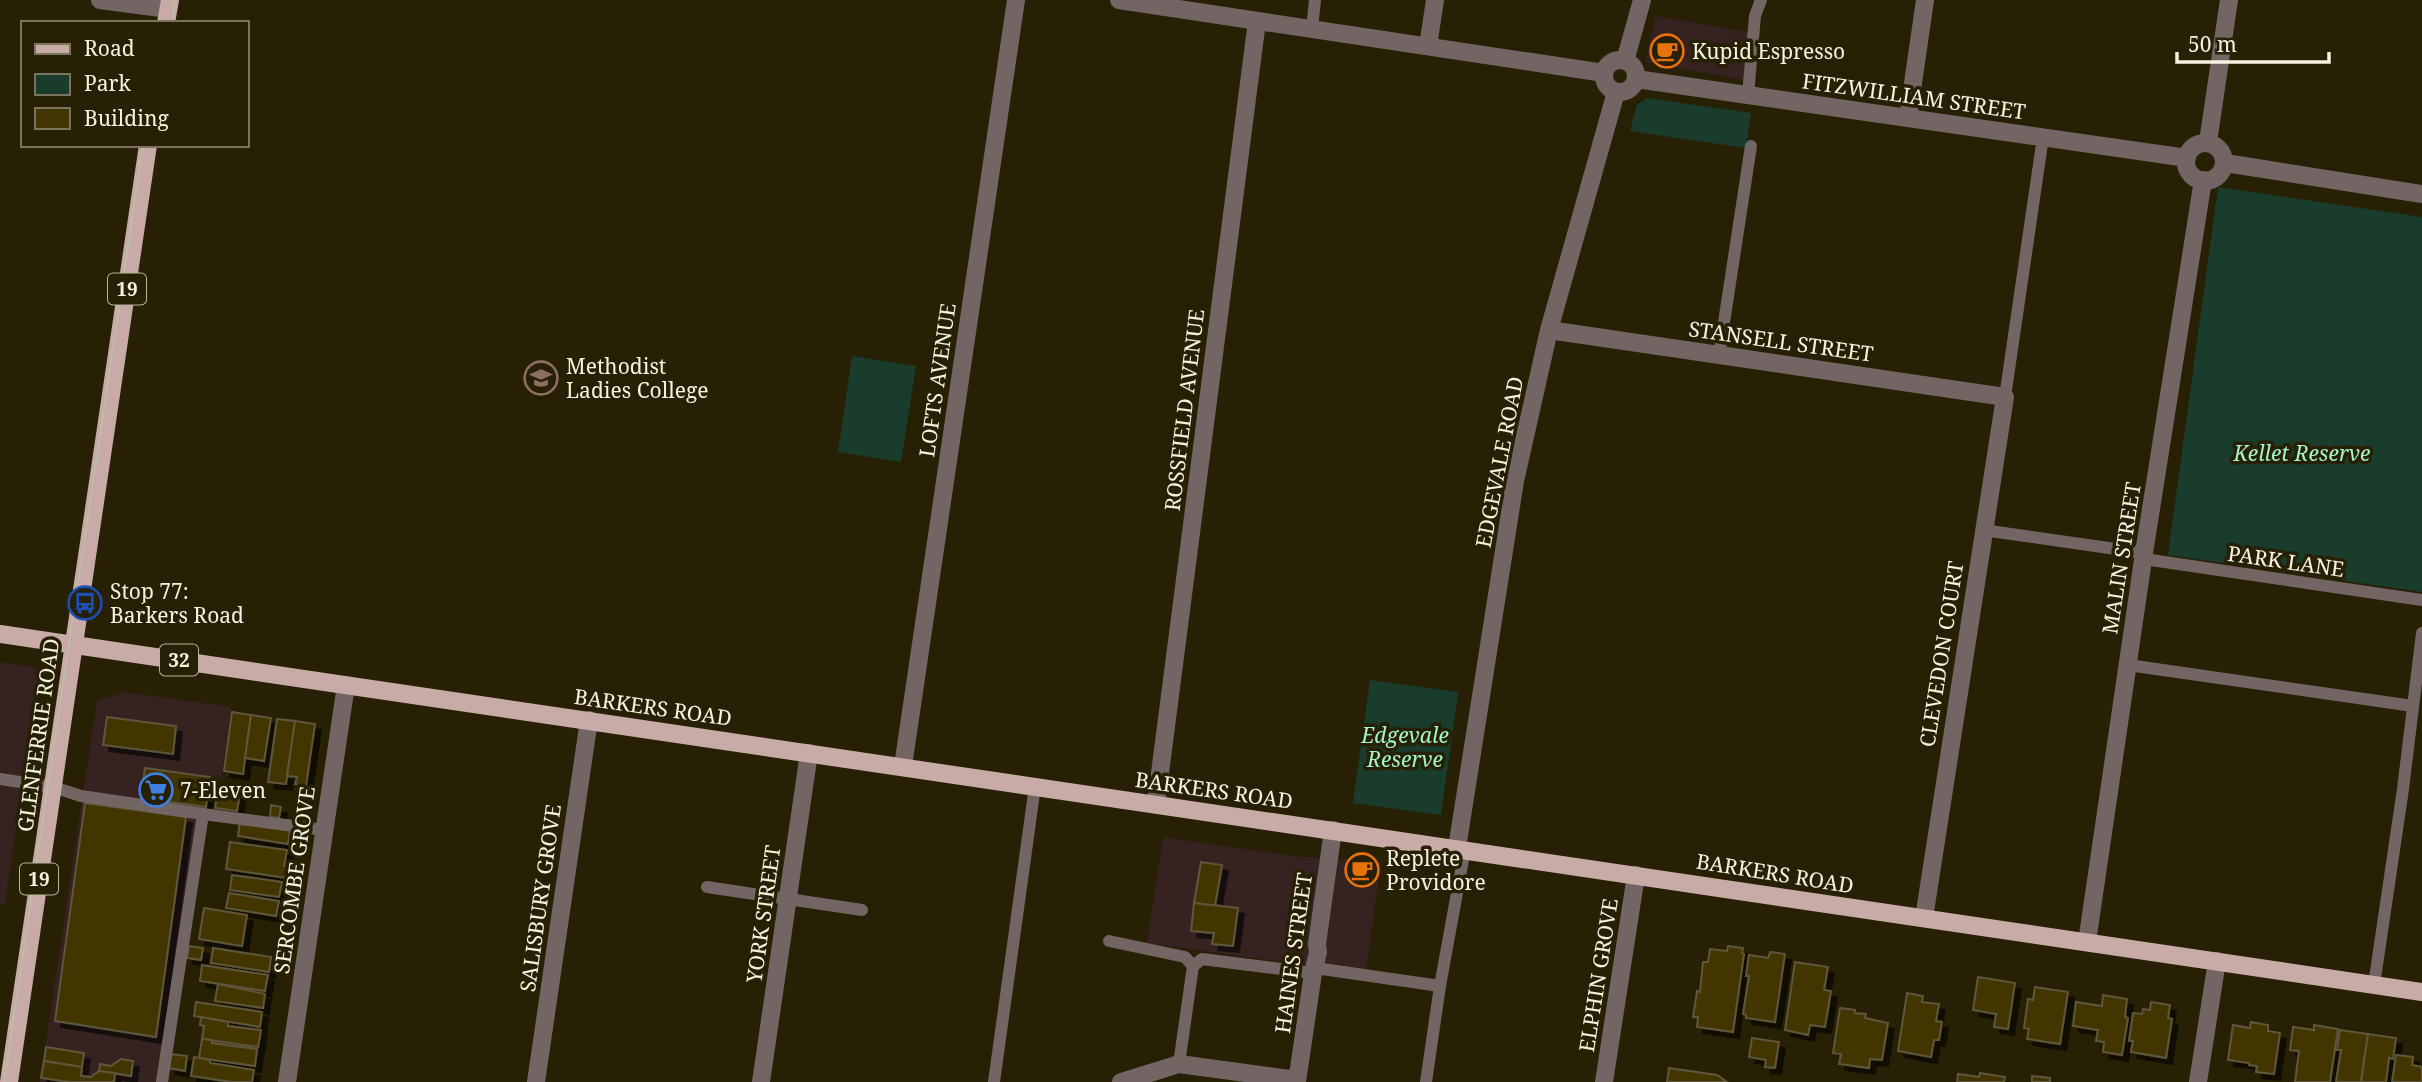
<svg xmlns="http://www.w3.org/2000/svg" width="2422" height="1082" font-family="'Noto Serif',serif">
<defs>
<filter id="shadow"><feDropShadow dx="6" dy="6" stdDeviation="0" flood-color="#0009"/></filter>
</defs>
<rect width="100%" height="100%" fill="#272005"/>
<g fill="#352221">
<polygon points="1656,16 1749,32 1744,80 1645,62"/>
<polygon points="0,662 40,668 5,904 0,903"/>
<polygon points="125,692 231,707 221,779 210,778 169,1082 40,1082 97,701"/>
<polygon points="1163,837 1302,857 1381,861 1366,970 1295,964 1147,943"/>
</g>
<g fill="#193c2c">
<polygon points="1647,98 1751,113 1746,148 1630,131 1637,105"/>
<polygon points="2218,187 2422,217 2422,592 2168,555"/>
<polygon points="852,356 916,366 901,462 838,452"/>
<polygon points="1370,680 1458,692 1441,815 1353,803"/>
</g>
<g fill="#423605" stroke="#5e573b" stroke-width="2" filter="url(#shadow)">
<polygon points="232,712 251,715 243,774 224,771"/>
<polygon points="251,715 271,718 264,761 245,758"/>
<polygon points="107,717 176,726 173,754 103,745"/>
<polygon points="277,719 295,721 286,784 268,782"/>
<polygon points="295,721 315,724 306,786 295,784 297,777 287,776"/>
<polygon points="145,768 210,777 206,807 141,798"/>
<polygon points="218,790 240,793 237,811 215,808"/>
<polygon points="85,803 186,817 156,1037 55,1021"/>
<polygon points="271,805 281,807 279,818 270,817"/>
<polygon points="240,821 290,829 288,844 238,836"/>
<polygon points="230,842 287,850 284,866 289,866 287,878 226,869"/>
<polygon points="1201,862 1222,865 1215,906 1194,903"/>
<polygon points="232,875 282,882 279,897 230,890"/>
<polygon points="229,893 279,901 276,916 226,908"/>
<polygon points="1194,903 1238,908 1233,946 1212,944 1214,933 1191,931"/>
<polygon points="204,908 247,915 242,946 199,939"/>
<polygon points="189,946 203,948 201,960 187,958"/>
<polygon points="1728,946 1743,948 1742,953 1744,954 1733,1032 1697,1027 1698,1017 1693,1017 1697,991 1700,992 1703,962 1708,962 1710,949 1727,951"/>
<polygon points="213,948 271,957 269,972 211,963"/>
<polygon points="1770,952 1785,954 1775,1022 1746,1018 1746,1015 1743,1014 1749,976 1746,976 1749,955 1768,958"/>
<polygon points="1795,962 1828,967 1824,990 1831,991 1825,1027 1810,1025 1808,1035 1785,1030"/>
<polygon points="202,965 268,975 265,991 200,981"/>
<polygon points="1978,977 2015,983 2008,1029 1994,1027 1996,1014 1973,1010"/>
<polygon points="218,984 265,994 263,1008 215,1001"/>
<polygon points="2035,987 2068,992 2060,1044 2027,1039 2029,1029 2024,1028 2028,999 2033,1000"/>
<polygon points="1907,993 1923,996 1922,1002 1939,1004 1936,1021 1942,1022 1939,1040 1934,1040 1931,1057 1898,1051"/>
<polygon points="2103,995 2127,999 2125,1017 2128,1018 2122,1055 2103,1052 2104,1042 2096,1041 2098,1030 2073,1026 2076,1002 2102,1006"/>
<polygon points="196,1002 262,1012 260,1027 194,1016"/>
<polygon points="2151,1002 2170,1005 2168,1018 2172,1019 2166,1058 2131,1052 2133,1041 2129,1041 2133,1013 2142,1014 2143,1009 2150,1010"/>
<polygon points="1840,1008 1855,1010 1855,1013 1866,1014 1865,1018 1888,1023 1882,1060 1870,1059 1869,1068 1839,1064 1841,1054 1833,1053"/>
<polygon points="201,1017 228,1022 228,1026 261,1030 258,1047 202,1039 204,1026 200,1025"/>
<polygon points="2251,1022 2268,1025 2268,1031 2280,1033 2274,1074 2256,1072 2257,1066 2249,1065 2249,1063 2228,1060 2233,1025 2250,1028"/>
<polygon points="2314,1025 2338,1029 2330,1082 2295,1082 2299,1051 2290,1050 2293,1027 2314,1030"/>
<polygon points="2340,1030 2368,1034 2361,1082 2336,1082 2341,1050 2337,1050"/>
<polygon points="2368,1034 2396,1038 2393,1059 2389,1058 2386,1082 2361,1082"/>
<polygon points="1752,1038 1779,1042 1775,1068 1765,1067 1766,1060 1749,1057"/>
<polygon points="202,1039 212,1040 212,1043 257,1049 255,1066 199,1058"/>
<polygon points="46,1047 84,1053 82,1067 44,1061"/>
<polygon points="171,1054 187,1056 185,1071 169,1068"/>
<polygon points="2396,1055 2413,1057 2412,1065 2422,1067 2422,1082 2392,1082"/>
<polygon points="194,1057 210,1060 210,1063 254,1070 252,1082 231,1082 191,1076"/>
<polygon points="121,1059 133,1061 131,1076 99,1071 100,1064 111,1066"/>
<polygon points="44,1061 82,1067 81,1076 91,1077 99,1071 115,1073 114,1082 70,1082 41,1078"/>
<polygon points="1669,1068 1717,1075 1727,1082 1667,1082"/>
<polygon points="1980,1073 2005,1077 2004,1082 1957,1082 1958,1074 1979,1077"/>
<polygon points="2032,1076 2050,1078 2050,1082 2032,1082"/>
</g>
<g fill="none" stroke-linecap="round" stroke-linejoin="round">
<g stroke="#736563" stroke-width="12">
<polyline points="1312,29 1315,0"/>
<polyline points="1748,95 1755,16 1761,0"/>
<polyline points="1719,355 1751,146"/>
<polyline points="2005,397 2043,137"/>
<polyline points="1983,530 2144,553"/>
<polyline points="2144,559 2422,600"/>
<polyline points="2128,665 2413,706"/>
<polyline points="0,779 53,787 81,796 203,814 162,1082"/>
<polyline points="203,814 324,830"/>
<polyline points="707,887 862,910"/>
<polyline points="1109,941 1185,957 1193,966"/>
<polyline points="1315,968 1440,986"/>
<polyline points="2374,985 2403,789 2422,633"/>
<polyline points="1179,1064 1193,966 1202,959 1313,973"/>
<polyline points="994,1082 1035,786"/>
<polyline points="1426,1082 1440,986 1465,849"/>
</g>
<g stroke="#736563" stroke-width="18">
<polyline points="100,0 168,9"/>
<polyline points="1119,0 1604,73"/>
<polyline points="1428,46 1435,0"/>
<circle cx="1620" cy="76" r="16"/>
<polyline points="1625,61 1642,0"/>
<polyline points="1636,79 2187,158"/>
<polyline points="1908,118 1925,0"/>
<polyline points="2208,142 2229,0"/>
<circle cx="2205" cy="162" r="19"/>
<polyline points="2225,163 2422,194"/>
<polyline points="1549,330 2005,397 1924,918"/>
<polyline points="903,766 1016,0"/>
<polyline points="1156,804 1257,21"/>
<polyline points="1457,848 1515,481 1549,330 1616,92"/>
<polyline points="2087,942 2144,553 2203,180"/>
<polyline points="287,1082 346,685"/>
<polyline points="536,1082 589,720"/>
<polyline points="761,1082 809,753"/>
<polyline points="1121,1082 1179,1064 1297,1080"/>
<polyline points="1297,1082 1313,973 1318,952 1317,944 1333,830"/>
<polyline points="1604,1082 1636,875"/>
<polyline points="2198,1082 2217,961"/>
</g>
<g stroke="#c8aaa6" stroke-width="18">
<polyline points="166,23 170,0"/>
<polyline points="0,634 2422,992"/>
<polyline points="9,1082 148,145"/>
</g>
<g stroke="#c0bba8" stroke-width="2">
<polyline points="172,23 175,0"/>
<polyline points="4,1082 143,145"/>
</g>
</g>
<defs>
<symbol id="cafe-ring" viewBox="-11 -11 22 22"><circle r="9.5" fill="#272005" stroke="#e8710a" stroke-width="1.5"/><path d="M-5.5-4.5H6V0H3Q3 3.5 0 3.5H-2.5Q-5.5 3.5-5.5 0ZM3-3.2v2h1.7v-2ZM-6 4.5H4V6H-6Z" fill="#e8710a"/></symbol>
<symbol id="school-ring" viewBox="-11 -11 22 22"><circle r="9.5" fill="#272005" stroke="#8d6e63" stroke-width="1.5"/><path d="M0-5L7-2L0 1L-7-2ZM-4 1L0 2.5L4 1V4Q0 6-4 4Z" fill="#8d6e63"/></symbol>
<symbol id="bus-ring" viewBox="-11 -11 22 22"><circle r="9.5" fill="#272005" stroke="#1a4fb4" stroke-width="1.5"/><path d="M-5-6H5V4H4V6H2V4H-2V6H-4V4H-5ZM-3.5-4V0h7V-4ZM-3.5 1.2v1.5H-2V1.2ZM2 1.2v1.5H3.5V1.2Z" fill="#1a4fb4"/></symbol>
<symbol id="supermarket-ring" viewBox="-11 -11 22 22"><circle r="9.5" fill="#272005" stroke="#3f7fe0" stroke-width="1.5"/><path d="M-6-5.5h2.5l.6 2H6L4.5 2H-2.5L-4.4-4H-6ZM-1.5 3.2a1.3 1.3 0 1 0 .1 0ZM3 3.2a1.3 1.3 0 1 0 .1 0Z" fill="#3f7fe0"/></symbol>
</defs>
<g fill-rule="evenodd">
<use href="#cafe-ring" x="1648" y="32" width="38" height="38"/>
<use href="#school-ring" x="522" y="359" width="38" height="38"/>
<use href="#bus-ring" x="66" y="584" width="38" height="38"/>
<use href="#supermarket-ring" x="137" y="771" width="38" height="38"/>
<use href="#cafe-ring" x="1343" y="851" width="38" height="38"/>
</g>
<g text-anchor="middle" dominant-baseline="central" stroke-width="7" stroke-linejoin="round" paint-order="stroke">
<g fill="#272005" stroke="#b8b29f" stroke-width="2">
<rect x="108" y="273.5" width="38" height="31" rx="5"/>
<rect x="160" y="644.5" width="38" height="31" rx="5"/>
<rect x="20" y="863.5" width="38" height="31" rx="5"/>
</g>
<g font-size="19" font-weight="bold" fill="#f6f1e1">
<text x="127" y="289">19</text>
<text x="179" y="660">32</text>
<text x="39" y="879">19</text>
</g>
<g font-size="21" fill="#f6f1e1" stroke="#272005" text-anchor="start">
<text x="1692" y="51">Kupid Espresso</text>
<text x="566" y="366">Methodist<tspan x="566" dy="24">Ladies College</tspan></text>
<text x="110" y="591">Stop 77:<tspan x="110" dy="24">Barkers Road</tspan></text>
<text x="180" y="790">7-Eleven</text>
<text x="1386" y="858">Replete<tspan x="1386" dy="24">Providore</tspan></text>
</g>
<g font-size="21" fill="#f6f1e1" stroke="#272005">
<text transform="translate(1914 96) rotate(8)">FITZWILLIAM STREET</text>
<text transform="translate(1781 341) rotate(8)">STANSELL STREET</text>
<text transform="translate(937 380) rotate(-82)">LOFTS AVENUE</text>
<text transform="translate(1184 410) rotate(-83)">ROSSFIELD AVENUE</text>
<text transform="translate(1499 462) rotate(-79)">EDGEVALE ROAD</text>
<text transform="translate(2121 558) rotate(-81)">MALIN STREET</text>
<text transform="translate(2286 561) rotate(8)">PARK LANE</text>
<text transform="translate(1941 654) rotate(-81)">CLEVEDON COURT</text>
<text transform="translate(653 707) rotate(8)">BARKERS ROAD</text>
<text transform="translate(38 735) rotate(-82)">GLENFERRIE ROAD</text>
<text transform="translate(1214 790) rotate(8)">BARKERS ROAD</text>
<text transform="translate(1775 873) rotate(9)">BARKERS ROAD</text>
<text transform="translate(294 880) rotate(-82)">SERCOMBE GROVE</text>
<text transform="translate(540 898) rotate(-82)">SALISBURY GROVE</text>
<text transform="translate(763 914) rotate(-82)">YORK STREET</text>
<text transform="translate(1293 953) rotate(-82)">HAINES STREET</text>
<text transform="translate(1598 975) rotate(-81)">ELPHIN GROVE</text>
</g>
<g font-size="21" font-style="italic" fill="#a3f4cd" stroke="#272005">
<text x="2302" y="453">Kellet Reserve</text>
<text x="1405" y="735">Edgevale<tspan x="1405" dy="24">Reserve</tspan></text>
</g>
</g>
<rect x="21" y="21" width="228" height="126" fill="#272005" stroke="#7a745d" stroke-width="2"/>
<rect x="35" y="44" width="35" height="10" fill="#c8aaa6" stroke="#7a745d" stroke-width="2"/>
<text x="84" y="56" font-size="21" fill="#f6f1e1">Road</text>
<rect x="35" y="74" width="35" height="21" fill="#193c2c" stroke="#7a745d" stroke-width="2"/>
<text x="84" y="91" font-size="21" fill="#f6f1e1">Park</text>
<rect x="35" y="108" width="35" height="21" fill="#423605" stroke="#7a745d" stroke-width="2"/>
<text x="84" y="126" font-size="21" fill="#f6f1e1">Building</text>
<path d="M2177 52v10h152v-10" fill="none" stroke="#f6f1e1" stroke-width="3.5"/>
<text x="2188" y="52" font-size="21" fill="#f6f1e1" stroke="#272005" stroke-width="5" paint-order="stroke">50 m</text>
</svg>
